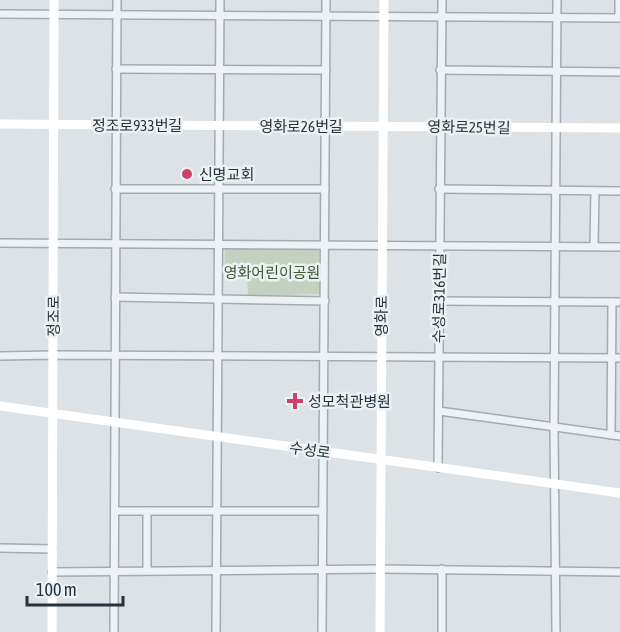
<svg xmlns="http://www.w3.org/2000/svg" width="620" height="632" font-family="'Asap Condensed','Noto Sans KR',sans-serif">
<rect width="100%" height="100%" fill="#dde2e7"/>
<polygon fill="#c5d0be" points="225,249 319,249 320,294 248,296 247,273 224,272"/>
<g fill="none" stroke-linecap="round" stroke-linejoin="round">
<defs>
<g id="street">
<polyline points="619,0 619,18"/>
<polyline points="0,14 620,18"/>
<polyline points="116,69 326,70"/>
<polyline points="440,70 620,72"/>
<polyline points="115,189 325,189"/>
<polyline points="439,189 620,191"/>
<polyline points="0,243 620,247"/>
<polyline points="594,246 595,191"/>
<polyline points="115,297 325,301"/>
<polyline points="439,301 620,302"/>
<polyline points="0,356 53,355 620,358"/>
<polyline points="439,411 620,436"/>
<polyline points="611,435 612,302"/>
<polyline points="438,468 442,0"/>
<polyline points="115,511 323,511"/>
<polyline points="147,511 147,571"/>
<polyline points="0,548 52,549"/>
<polyline points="442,569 442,632"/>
<polyline points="52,572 380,569 620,572"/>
<polyline points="114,632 117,0"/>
<polyline points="216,632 220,0"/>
<polyline points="322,632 326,0"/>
<polyline points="556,632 554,427 557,0"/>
</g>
</defs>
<use href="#street" stroke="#a3aab1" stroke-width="10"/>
<use href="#street" stroke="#eff2f5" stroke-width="7"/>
<g stroke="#fff" stroke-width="9">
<polyline points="0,124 620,128"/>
<polyline points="0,406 620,493"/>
<polyline points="52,632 54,0"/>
<polyline points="380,632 384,0"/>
</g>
</g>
<g fill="#cc426b" stroke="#ecf1f4" stroke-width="2">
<circle cx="187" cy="174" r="6"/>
<path d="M292 392h6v6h6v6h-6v6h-6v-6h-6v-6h6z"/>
</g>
<g text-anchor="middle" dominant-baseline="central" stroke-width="5" stroke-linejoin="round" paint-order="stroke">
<g font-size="15" fill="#27323d" stroke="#ecf1f4">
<text x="137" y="125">정조로933번길</text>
<text x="301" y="126">영화로26번길</text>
<text transform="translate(469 127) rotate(1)">영화로25번길</text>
<text transform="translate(439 298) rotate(-89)">수성로316번길</text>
<text transform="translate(53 316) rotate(-90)">정조로</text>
<text transform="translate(381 316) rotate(-90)">영화로</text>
<text transform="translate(310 450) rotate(8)">수성로</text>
</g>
<g font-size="15" fill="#27323d" stroke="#ecf1f4" text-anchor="start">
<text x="199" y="174">신명교회</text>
<text x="308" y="401">성모척관병원</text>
</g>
<g font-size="15" fill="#405834" stroke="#ecf1f4">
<text x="272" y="272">영화어린이공원</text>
</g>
</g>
<path d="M27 596v9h96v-9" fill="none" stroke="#27323d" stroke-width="3"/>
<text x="36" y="596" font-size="18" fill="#27323d" stroke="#ecf1f4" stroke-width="4.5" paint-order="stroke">100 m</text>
</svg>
